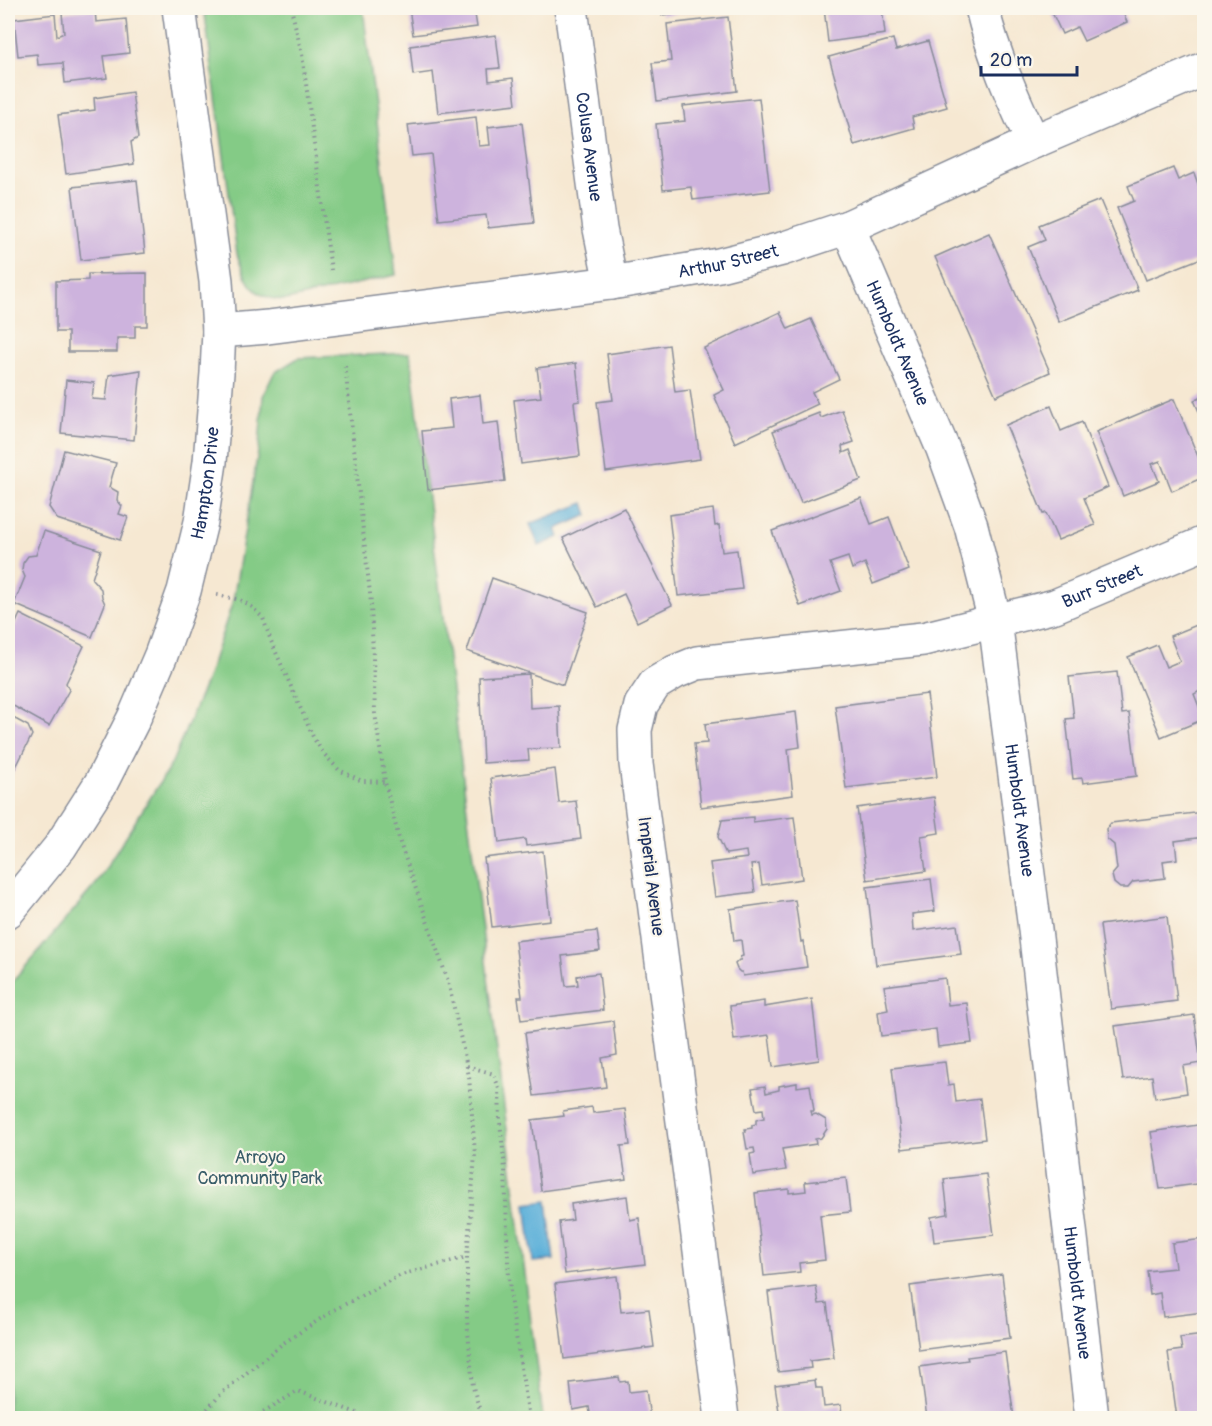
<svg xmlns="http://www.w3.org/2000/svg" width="1212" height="1426" font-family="Pangolin,sans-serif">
<rect width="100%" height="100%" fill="#fbf7ec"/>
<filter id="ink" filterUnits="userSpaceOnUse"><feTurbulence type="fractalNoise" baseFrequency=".0167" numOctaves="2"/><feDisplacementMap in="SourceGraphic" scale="12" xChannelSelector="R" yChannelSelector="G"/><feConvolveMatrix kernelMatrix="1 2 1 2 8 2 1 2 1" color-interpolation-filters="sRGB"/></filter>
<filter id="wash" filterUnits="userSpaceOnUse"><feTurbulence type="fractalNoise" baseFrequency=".008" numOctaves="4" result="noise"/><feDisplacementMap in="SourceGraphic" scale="24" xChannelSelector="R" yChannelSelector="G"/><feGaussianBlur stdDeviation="1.35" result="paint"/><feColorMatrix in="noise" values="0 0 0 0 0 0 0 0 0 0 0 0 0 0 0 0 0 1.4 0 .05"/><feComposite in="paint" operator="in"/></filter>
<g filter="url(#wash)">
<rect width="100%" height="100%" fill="#f6e8d2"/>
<g fill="#84cb86" stroke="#507d72" stroke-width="1.5">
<path d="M204,8H363L396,275L286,300C253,299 246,283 237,254Z"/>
<polygon points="410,353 543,1418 8,1418 8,987 96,884 171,765 207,679 233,601 259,446 263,396 274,373 298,358"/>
</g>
<g fill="#5db0d9" stroke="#3c709c" stroke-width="1.5">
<polygon points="584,503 588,515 556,529 559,537 539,546 530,524"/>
<polygon points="547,1201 554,1260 533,1262 526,1204"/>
</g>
<g id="blocks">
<g fill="#cdb3dd">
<polygon points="409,8 474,8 477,27 413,35"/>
<polygon points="661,8 713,8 713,9 662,15"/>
<polygon points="824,8 882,8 885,34 828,42"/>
<polygon points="1050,8 1121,8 1127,22 1084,41 1077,27 1062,34"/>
<polygon points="95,9 96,22 126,19 129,53 104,56 107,78 65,83 63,63 38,65 37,54 18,56 14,19 55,14 57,36 64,33 62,13"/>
<polygon points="728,17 737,91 657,101 652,63 671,61 667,24"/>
<polygon points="496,35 500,68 488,69 489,81 513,78 516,104 438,113 433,72 413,75 410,46"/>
<polygon points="893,39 896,50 928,41 947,107 912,117 914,128 854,145 829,57"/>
<polygon points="132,92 138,138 131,142 134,164 66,174 58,115 95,110 94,98"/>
<polygon points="759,98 770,191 693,200 691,187 663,190 656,124 685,121 683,106"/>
<polygon points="476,117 479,146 490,145 488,127 522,123 534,223 488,228 486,215 439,220 431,154 412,156 408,125"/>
<polygon points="1173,168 1178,180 1194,173 1204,200 1204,257 1146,280 1117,208 1134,201 1128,186"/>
<polygon points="137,180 145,253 81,260 72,187"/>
<polygon points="1100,200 1138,290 1059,322 1028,247 1045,240 1039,225"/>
<polygon points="989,233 1050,372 996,396 935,257"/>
<polygon points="147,273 147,326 135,326 135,338 117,338 117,352 68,352 68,332 56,332 56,281 88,280 88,274"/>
<polygon points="780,312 788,329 811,319 839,379 812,392 818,404 735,443 714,395 724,390 704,348"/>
<polygon points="669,345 675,392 690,390 700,459 606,472 597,402 613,400 607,354"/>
<polygon points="576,363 580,401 574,402 580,456 521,464 514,400 541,397 537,368"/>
<polygon points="141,370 134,440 61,433 66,380 94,383 92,399 106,400 109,375"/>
<polygon points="480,395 483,424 498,422 505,481 428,490 422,431 452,428 449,399"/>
<polygon points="1204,395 1204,423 1194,400"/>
<polygon points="1174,399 1204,471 1204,477 1172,491 1160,461 1152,464 1159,481 1123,496 1096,432"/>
<polygon points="1051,406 1061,431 1082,422 1108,487 1084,498 1095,525 1058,540 1046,513 1043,514 1006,425"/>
<polygon points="842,410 854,442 842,446 843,453 850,450 861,480 801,503 773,431 819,413 821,418"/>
<polygon points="64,450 116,463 109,487 118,492 117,500 122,506 119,514 128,517 120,540 57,519 49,507"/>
<polygon points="861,498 871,524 889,517 909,570 873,584 865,563 852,569 848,557 830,563 841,591 800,606 772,531"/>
<polygon points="624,508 672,605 637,622 624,594 597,607 563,538"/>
<polygon points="713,509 715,526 719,525 722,552 737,550 742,589 678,596 669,515"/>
<polygon points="44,531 101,550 92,579 101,589 102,597 105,604 92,637 14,604 25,577 22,570 23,563 28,556 36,555"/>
<polygon points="492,578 588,612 563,685 467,651"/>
<polygon points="20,614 84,646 66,683 69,690 49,726 8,703 8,640"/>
<polygon points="1204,622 1204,689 1194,694 1204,719 1161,737 1128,657 1157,645 1166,667 1180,661 1170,636"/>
<polygon points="1117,672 1122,714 1129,713 1137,776 1083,783 1082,778 1073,779 1066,719 1074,718 1069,677"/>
<polygon points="529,674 530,708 559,706 561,748 528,749 529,760 483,763 479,677"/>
<polygon points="927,694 937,777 846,788 835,706"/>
<polygon points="796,712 800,747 788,749 793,795 701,807 694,744 707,743 705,724"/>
<polygon points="8,715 28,726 32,735 8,783"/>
<polygon points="555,769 559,803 576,801 581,839 526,846 525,839 499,843 491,778"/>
<polygon points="934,797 939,833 921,836 926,871 867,880 857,808"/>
<polygon points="1203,812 1204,837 1175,841 1177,859 1163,861 1165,878 1133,882 1128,888 1120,888 1114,883 1112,875 1117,869 1114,845 1107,839 1106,829 1111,823"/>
<polygon points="753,817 753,822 794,817 802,879 762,885 759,864 751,865 755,892 715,897 710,863 747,858 746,851 726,854 718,837 722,820"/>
<polygon points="543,851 550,920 492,927 484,858"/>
<polygon points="931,879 935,911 912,914 913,931 957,925 961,954 876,965 867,887"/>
<polygon points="795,900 801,942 803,941 807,967 743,976 742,972 740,972 737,969 735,964 739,960 741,960 740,957 743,956 741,940 734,941 730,909"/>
<polygon points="1167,916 1177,1001 1111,1009 1100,925"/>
<polygon points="597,931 600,951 562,956 566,986 578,985 577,976 599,973 603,1010 521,1020 518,997 522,997 515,941"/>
<polygon points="945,978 948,1005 967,1003 972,1043 938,1047 936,1029 881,1036 878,1012 888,1010 884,986"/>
<polygon points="812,999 819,1060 773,1067 769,1035 734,1040 730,1006 764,1001 764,1007"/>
<polygon points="1194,1015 1201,1063 1183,1066 1187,1093 1155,1098 1152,1076 1123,1080 1115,1026"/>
<polygon points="613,1021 617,1055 602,1058 606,1087 534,1096 525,1033"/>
<polygon points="945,1062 948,1085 954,1084 956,1102 980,1099 985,1139 902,1149 892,1068"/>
<polygon points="797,1083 797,1087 810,1085 814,1111 811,1111 812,1115 816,1114 826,1120 827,1129 821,1138 815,1139 816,1144 782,1149 786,1170 753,1175 750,1154 755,1153 754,1148 747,1149 744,1132 746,1132 745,1129 752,1128 752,1125 756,1124 756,1120 764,1118 763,1109 756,1110 752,1088 765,1086 766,1093 779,1090 779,1086"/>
<polygon points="592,1107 593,1113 625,1109 630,1145 621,1146 626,1179 541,1191 532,1120 564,1116 563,1111"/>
<polygon points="1204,1124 1204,1158 1201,1158 1204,1183 1160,1189 1151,1132"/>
<polygon points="986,1174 994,1235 934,1242 931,1217 948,1214 944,1179"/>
<polygon points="846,1178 850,1212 820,1215 825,1260 799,1263 800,1272 764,1276 755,1193 789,1189 789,1193 806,1191 805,1182"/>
<polygon points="627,1196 630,1220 639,1218 645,1264 565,1274 559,1222 573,1220 571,1204"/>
<polygon points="1204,1239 1204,1312 1163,1317 1160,1293 1150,1295 1147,1271 1175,1268 1172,1243"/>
<polygon points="1002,1274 1010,1338 919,1350 910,1286"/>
<polygon points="617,1276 621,1312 649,1309 654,1347 564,1359 555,1284"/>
<polygon points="816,1286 819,1304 827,1303 834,1358 810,1361 811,1368 778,1372 768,1292"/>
<polygon points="1204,1335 1204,1418 1177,1418 1168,1352 1182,1350 1180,1338"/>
<polygon points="1005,1352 1014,1418 927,1418 920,1367 968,1360 967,1357"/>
<polygon points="619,1377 620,1382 628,1381 629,1392 646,1390 650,1418 591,1418 589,1407 573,1410 570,1383"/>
<polygon points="815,1380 816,1388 822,1388 824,1407 841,1405 842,1418 780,1418 775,1385"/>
</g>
</g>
</g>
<g filter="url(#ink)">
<use href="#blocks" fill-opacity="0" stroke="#888c98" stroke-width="1.5"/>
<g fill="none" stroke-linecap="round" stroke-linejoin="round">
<defs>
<g id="minor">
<path id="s1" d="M571,8L600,229L611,283"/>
<path d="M982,8C993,54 1013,99 1033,142"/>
<path id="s2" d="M848,227L943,449L971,526L995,621L1034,921L1092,1418"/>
<path id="s3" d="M219,331L268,327L611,283L719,265L782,249L848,227L1033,142L1204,69"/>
<path id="s4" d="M8,911L60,847L101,783L134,718L161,655L184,591L201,522L210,462L217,373L219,331L216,281L179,8"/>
<path id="s5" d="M722,1418L636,764L635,730L641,705L655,684L675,672L697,663L923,639L1055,606L1204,543"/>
</g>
</defs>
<use href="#minor" stroke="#888c98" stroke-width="36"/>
<g stroke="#888c98" stroke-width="4" stroke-dasharray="1.5 4.5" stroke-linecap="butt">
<polyline points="291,8 302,54 331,270"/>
<polyline points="345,366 371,603 375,713 385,782 400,843 448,981 469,1076 475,1154 467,1257 467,1320 473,1387 482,1418"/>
<polyline points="217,595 240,600 252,607 263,618 271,641 314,739 325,755 339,770 362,781 385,782"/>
<polyline points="467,1066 494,1074 499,1089 500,1122 505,1169 508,1262 511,1304 529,1418"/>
<polyline points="199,1418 223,1392 282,1344 334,1310 401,1275 467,1257"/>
<polyline points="253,1418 298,1391 370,1418"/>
</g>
<use href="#minor" stroke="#fff" stroke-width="33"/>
</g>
</g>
<g text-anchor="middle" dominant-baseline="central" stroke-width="4.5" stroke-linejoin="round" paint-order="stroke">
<g font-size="18" fill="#1b2f5e" stroke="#fbf7ec">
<text stroke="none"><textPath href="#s1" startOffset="140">Colusa Avenue</textPath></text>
<text stroke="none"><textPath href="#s3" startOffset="514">Arthur Street</textPath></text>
<text stroke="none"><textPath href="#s2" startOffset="126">Humboldt Avenue</textPath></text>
<text stroke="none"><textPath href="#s4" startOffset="478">Hampton Drive</textPath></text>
<text stroke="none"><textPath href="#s5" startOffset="1206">Burr Street</textPath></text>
<text stroke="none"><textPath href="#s2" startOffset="612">Humboldt Avenue</textPath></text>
<text transform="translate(651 876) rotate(83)">Imperial Avenue</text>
<text stroke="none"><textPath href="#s2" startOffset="1098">Humboldt Avenue</textPath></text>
</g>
<g font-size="18" fill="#3a5e6a" stroke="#fbf7ec">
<text x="260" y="1157">Arroyo<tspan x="260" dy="21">Community Park</tspan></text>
</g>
</g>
<rect width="1212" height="1426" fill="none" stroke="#fbf7ec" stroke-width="30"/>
<path d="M981 66v9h96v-9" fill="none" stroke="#1b2f5e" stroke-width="3"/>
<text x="990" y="66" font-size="18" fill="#1b2f5e" stroke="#fbf7ec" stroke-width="4.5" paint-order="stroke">20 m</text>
</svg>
